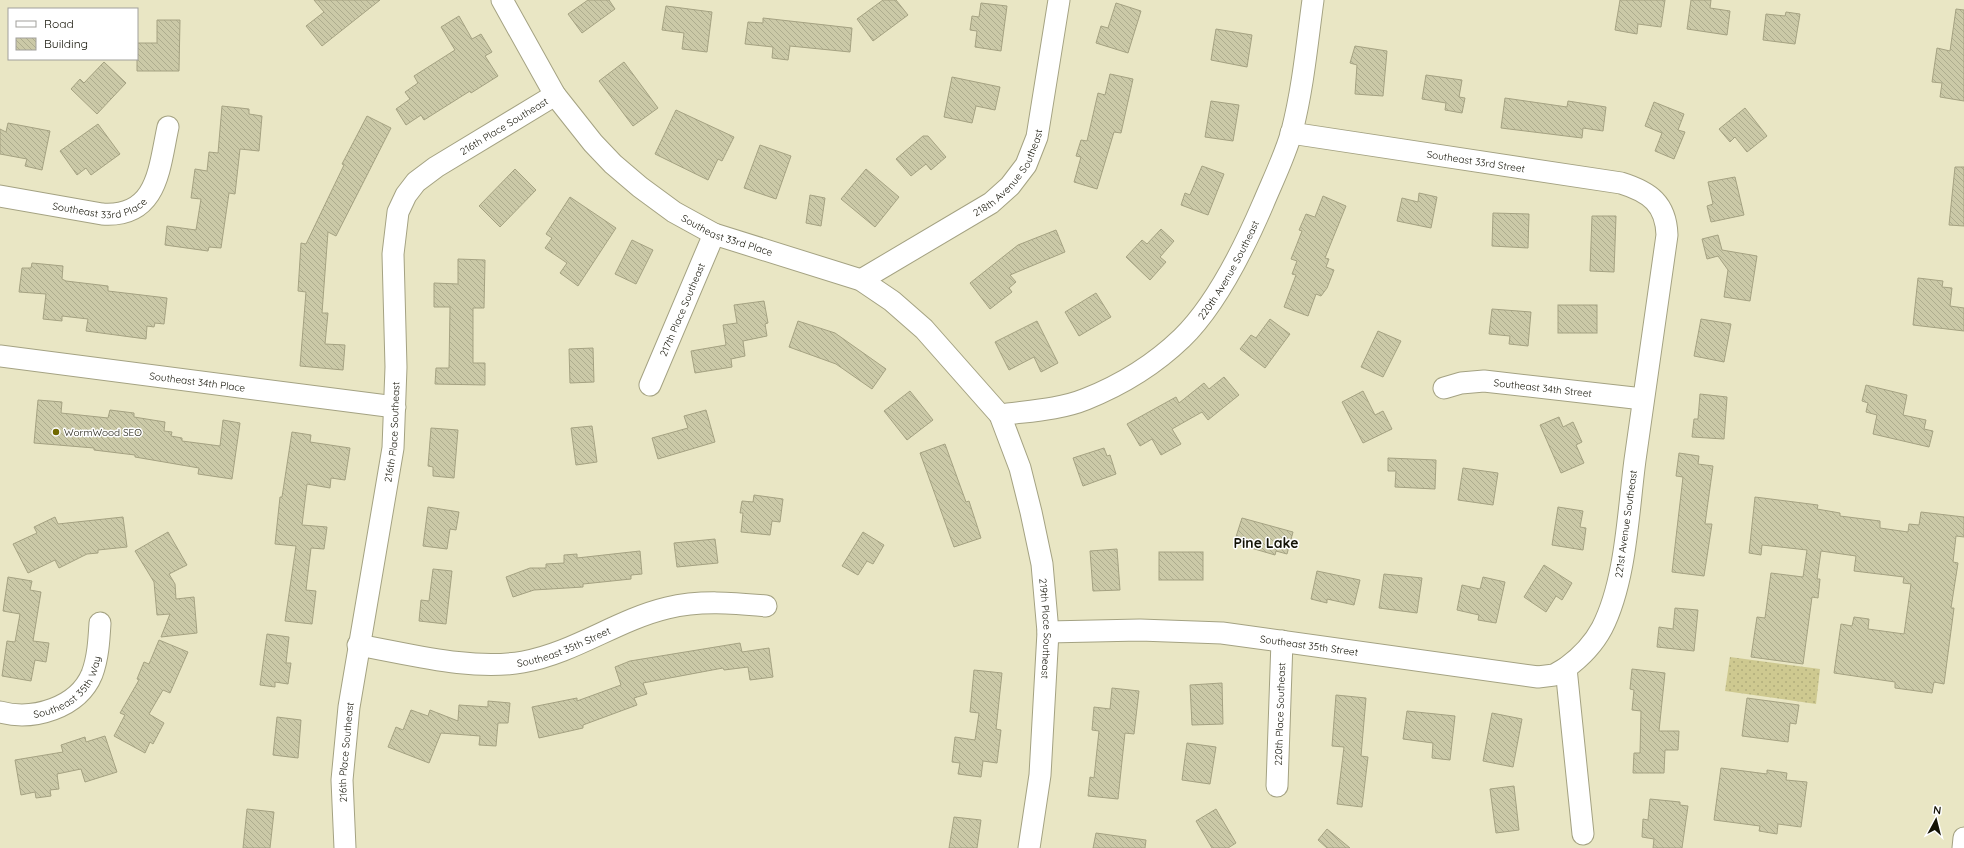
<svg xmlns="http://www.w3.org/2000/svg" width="1964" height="848" font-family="Quicksand,sans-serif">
<defs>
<pattern id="grass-dots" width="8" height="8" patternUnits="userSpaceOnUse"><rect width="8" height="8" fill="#cec990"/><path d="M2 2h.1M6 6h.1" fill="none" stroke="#b0ac7b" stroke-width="1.8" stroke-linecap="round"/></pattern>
<pattern id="building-back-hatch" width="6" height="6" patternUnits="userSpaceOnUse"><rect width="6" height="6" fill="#cbc9a7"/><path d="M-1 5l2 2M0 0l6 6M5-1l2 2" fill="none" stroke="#adac8e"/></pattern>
</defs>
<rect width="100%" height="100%" fill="#e9e6c4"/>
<polygon fill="url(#grass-dots)" points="1730,657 1820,669 1816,704 1725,691"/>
<g fill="url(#building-back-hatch)" stroke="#a5a282">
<polygon points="314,0 380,0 322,46 306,26 324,12"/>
<polygon points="588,0 609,0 615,9 582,33 568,14"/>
<polygon points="883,0 896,0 908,15 873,41 857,19"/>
<polygon points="1620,0 1665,0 1661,27 1638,24 1637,34 1615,30"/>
<polygon points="1691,0 1711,0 1710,8 1730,11 1727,35 1687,29"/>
<polygon points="981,3 1007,6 1001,51 975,47 977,31 970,30 972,16 979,17"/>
<polygon points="1116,3 1141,11 1128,53 1096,43 1101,26 1108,28"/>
<polygon points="666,6 712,12 707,52 682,49 684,33 662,30"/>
<polygon points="1956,9 1964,10 1964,101 1940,97 1942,83 1932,82 1937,48 1950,51"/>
<polygon points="1786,12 1800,14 1795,44 1763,40 1766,14 1785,16"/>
<polygon points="459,16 472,39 481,34 492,52 485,56 498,76 471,93 470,91 424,120 421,115 406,125 396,109 410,99 405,92 418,83 414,76 455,50 441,27"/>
<polygon points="763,18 852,28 850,52 790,46 788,60 772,58 773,47 745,44 748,22 763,23"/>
<polygon points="157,20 180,20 179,71 137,71 137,43 157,43"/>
<polygon points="1216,29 1252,35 1247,67 1211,60"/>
<polygon points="1355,46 1387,51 1383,96 1355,94 1357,65 1350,63"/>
<polygon points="104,62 126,83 97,114 71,89 80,79 84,83"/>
<polygon points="624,62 658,108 633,126 599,81"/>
<polygon points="1110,74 1133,79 1121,133 1114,132 1097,189 1074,182 1081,157 1076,156 1081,140 1087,141 1098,93 1105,95"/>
<polygon points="1426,75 1462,80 1459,97 1465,98 1462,113 1445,110 1446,103 1422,99"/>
<polygon points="952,77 1000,87 995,110 976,106 972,123 944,117"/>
<polygon points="1505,98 1567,107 1568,101 1606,107 1603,131 1583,128 1582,138 1501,128"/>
<polygon points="1211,101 1239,105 1233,141 1205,137"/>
<polygon points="1654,102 1684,114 1678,130 1685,132 1674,159 1655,151 1662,133 1645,126"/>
<polygon points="222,106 249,109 249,114 262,116 259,151 240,149 235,194 229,193 221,248 209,247 208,251 165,245 167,226 196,230 201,199 191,198 195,169 207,171 209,152 218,153"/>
<polygon points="1745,108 1767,136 1747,152 1735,137 1730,142 1719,129"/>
<polygon points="676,110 734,137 722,161 718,159 708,180 655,154"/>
<polygon points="367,116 391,128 336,236 328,232 322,313 328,313 325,344 345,345 343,370 300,366 306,292 298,291 301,243 306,244 344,165 342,164"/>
<polygon points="8,123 50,131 42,170 25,166 27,159 0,154 0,129 6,132"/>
<polygon points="98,124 120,154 91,175 86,168 77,175 60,151"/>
<polygon points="923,136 928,136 946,157 931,170 926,164 911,176 896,159"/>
<polygon points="760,145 791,156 776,199 744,188"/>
<polygon points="1202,166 1224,174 1208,215 1181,205 1185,193 1190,195"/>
<polygon points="1955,167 1964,167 1964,226 1949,225"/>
<polygon points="515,169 536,190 500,227 479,206"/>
<polygon points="866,169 899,197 875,227 841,199"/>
<polygon points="1735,177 1744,215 1711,222 1707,206 1713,204 1708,182"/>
<polygon points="1419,193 1437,197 1431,228 1397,221 1402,198 1418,202"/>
<polygon points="810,195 825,198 821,226 806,223"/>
<polygon points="1323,196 1346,206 1325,258 1329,259 1326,267 1334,270 1327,288 1321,296 1316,294 1308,316 1284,307 1296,275 1292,274 1297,261 1291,259 1302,231 1299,230 1306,214 1315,217"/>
<polygon points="570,197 616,228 578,286 560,273 567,263 545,248 552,238 546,234"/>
<polygon points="1493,213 1529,214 1528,248 1492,246"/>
<polygon points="1592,216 1616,216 1614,272 1590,271"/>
<polygon points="1161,229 1174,241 1160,257 1166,262 1150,280 1126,257 1142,240 1147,244"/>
<polygon points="1056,230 1065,252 1010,275 1016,282 1009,288 1012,292 990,309 970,283 1018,245"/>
<polygon points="1718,235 1722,250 1757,256 1750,301 1724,297 1728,270 1718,256 1707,259 1702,239"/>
<polygon points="632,240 653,250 636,284 615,274"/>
<polygon points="458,259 485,260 484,308 473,308 473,363 485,363 485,385 435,384 436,368 449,368 450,307 434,307 434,283 458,284"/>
<polygon points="32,263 63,266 62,279 66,281 108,286 108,291 167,298 164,324 155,323 154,327 147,326 146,339 86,331 88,319 62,316 62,321 43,319 46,294 19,292 22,268 31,268"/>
<polygon points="1918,278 1943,281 1942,287 1952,288 1950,306 1964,308 1964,331 1913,325"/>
<polygon points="1096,293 1111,317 1079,336 1065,312"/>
<polygon points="764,301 768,323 765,324 767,336 743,341 745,356 731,359 732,367 695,373 691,351 726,345 723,325 737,323 734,305"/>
<rect x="1558" y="305" width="39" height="28"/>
<polygon points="1492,309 1531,312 1528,346 1509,344 1510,336 1489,334"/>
<polygon points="1270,319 1290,334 1265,368 1240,349 1251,335 1256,338"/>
<polygon points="1701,319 1731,324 1724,362 1694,356"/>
<polygon points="798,321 835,333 886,369 872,389 836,364 789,347"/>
<polygon points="1037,321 1058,363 1041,372 1034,357 1009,370 995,342"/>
<polygon points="1378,331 1401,341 1383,377 1361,367"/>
<polygon points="593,348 594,382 570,383 569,349"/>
<polygon points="1224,377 1239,395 1208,420 1202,412 1172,429 1181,444 1161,455 1152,439 1140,446 1127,424 1176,397 1179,403 1204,383 1209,389"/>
<polygon points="1866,385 1907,395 1903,415 1926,420 1924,429 1933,431 1929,447 1873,434 1877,415 1866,412 1868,403 1862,401"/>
<polygon points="910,391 933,420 907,440 884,411"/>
<polygon points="1363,391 1375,415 1383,411 1392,429 1363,443 1342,402"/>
<polygon points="1700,394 1727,397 1724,439 1692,437 1694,419 1698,419"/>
<polygon points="38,400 62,402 61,413 108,418 110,410 134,413 134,417 165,422 164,431 172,432 171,436 182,438 182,441 220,446 223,420 240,423 232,479 198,474 199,468 135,457 135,455 94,450 94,448 34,443"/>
<polygon points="706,410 715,442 658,459 652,438 688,428 684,416"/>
<polygon points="1559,417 1563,427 1573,422 1582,442 1576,445 1584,463 1561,473 1540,425"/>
<polygon points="592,426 597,462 576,465 571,428"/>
<polygon points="431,428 458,430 454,478 433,476 433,467 428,466"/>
<polygon points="292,432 311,435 310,442 350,448 345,480 331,478 330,488 307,484 302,525 327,527 324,549 311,548 306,590 316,591 312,624 285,621 296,546 275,544 280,497 282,497"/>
<polygon points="945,444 966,502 969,501 981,538 954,547 920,453"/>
<polygon points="1104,448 1107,456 1110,455 1116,474 1083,486 1073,458"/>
<polygon points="1679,453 1699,456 1698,464 1713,466 1705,524 1712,524 1704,576 1672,572 1683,477 1676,476"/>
<polygon points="1388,458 1436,460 1435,489 1395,487 1396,471 1388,471"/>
<polygon points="1463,468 1498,473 1493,505 1458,500"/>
<polygon points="754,495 783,499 780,522 772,521 770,535 741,532 743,513 740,513 742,501 753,502"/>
<polygon points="1755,497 1818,505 1817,509 1840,513 1840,516 1880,521 1880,528 1908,532 1909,524 1919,525 1921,512 1964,517 1964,537 1956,536 1953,562 1958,563 1951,608 1954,608 1944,684 1934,682 1932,693 1895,688 1895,682 1834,673 1841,624 1852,626 1854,617 1869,619 1868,629 1904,634 1911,584 1903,583 1904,577 1854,571 1856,556 1821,551 1817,579 1820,579 1818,598 1812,597 1803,664 1751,657 1757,617 1765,618 1771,573 1803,577 1807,550 1762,545 1761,555 1749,553"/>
<polygon points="428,507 459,512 456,530 450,529 447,549 423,546"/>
<polygon points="1558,507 1583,511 1580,527 1586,528 1583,550 1552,545"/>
<polygon points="55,517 58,524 123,517 127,547 98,550 98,553 87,554 59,568 55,560 28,573 13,544 37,533 34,527"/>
<polygon points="1242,518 1293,532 1287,554 1276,551 1275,555 1234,543"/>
<polygon points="168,532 187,565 169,574 175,584 176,599 194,597 197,633 161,637 170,614 157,615 154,582 135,551"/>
<polygon points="863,532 884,545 873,564 867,561 858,575 842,566"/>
<polygon points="715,539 718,563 677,567 674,543"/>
<polygon points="1117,549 1120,590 1093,591 1090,551"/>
<polygon points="640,551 642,574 631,575 631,579 583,584 583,587 534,590 513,597 506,577 530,568 546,568 546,564 564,563 564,555 577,554 577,558"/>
<rect x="1159" y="552" width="44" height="28"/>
<polygon points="1544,565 1572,583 1562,600 1556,596 1546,612 1524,597"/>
<polygon points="433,569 452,571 446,624 419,621 421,600 429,601"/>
<polygon points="1317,571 1360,580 1354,605 1327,599 1327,603 1311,599"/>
<polygon points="1384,574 1422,578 1417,613 1379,608"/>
<polygon points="8,577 32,581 30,590 41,592 33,641 49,643 46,662 35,660 31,681 2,676 7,641 15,642 20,614 3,611"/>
<polygon points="1483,577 1505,582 1496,623 1478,620 1479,615 1457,610 1462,585 1480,589"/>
<polygon points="1675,608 1698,610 1694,651 1657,647 1659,627 1673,629"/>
<polygon points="267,634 289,637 286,663 291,663 288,684 275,682 275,687 260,685"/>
<polygon points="159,640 188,652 170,693 163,690 149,714 164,723 153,744 150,742 145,753 114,736 125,715 120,713 139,680 137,679 144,662 149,664"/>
<polygon points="740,643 742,652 769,648 773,677 750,680 748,667 724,670 723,668 643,683 647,694 634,698 637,705 583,725 583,728 539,738 532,707 577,698 577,701 621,685 615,667 630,661"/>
<polygon points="1632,669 1665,673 1659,731 1679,731 1678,750 1665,750 1664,773 1633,773 1634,753 1640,753 1641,711 1632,710 1634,690 1630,689"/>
<polygon points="974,670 1002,673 996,729 1001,730 997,763 983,761 981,777 958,774 960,763 952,762 955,737 975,740 979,713 970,712"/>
<polygon points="1222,683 1223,724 1192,725 1190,685"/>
<polygon points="1112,688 1139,691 1134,734 1125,733 1118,799 1088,796 1090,777 1094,778 1099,731 1092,730 1094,707 1110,709"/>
<polygon points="1336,695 1366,698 1361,756 1368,757 1362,807 1337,804 1344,747 1332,746"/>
<polygon points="1747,698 1799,705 1796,724 1790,723 1788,742 1742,736"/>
<polygon points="488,701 510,703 508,723 498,723 496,746 479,745 480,736 441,733 429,763 388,747 396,727 403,730 411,710 428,716 430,710 458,721 459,705 488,707"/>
<polygon points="1407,711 1455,716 1450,760 1432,758 1433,743 1403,739"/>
<polygon points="1492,713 1522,719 1513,767 1483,761"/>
<polygon points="277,717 301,720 298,758 273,755"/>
<polygon points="105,736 117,772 85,782 81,769 57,774 59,789 50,790 51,796 36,798 35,792 21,795 15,760 63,752 61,745 85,737 86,742"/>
<polygon points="1187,743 1216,747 1210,784 1182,780"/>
<polygon points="1721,768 1767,774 1767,770 1787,773 1786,780 1807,782 1801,827 1778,824 1777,834 1759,831 1760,826 1714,820"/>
<polygon points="1514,786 1519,830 1496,833 1490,789"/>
<polygon points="1650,799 1680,802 1680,805 1688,806 1682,848 1653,848 1654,839 1642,837 1643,819 1648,820"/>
<polygon points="247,809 274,812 270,848 243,848"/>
<polygon points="1216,809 1236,843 1228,848 1212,848 1196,821"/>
<polygon points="954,817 981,820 977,848 949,848"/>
<polygon points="1327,829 1350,848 1327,848 1318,840"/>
<polygon points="1096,833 1146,840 1145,848 1093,848"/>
</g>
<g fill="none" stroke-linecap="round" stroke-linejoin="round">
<defs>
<g id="minor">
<path id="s1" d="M502,0L555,95L593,143L613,164L640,187L674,212L714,234L861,280L892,301L924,329L1000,415L1020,468L1031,512L1042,564L1048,632L1040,775L1029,848"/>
<path id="s2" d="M1291,133L1621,183C1650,192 1666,204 1667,235C1656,310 1645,385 1635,460C1628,513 1626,581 1602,628C1593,645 1581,657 1566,668L1583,834"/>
<path id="s3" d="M0,196L102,214C158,218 159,168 168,127"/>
<path id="s4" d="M861,280L991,203L1010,186L1026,165L1037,137L1059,0"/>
<path id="s5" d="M0,356L395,407"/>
<path id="s6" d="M650,385L714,234"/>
<path id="s7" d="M1444,388L1461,383L1484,381L1643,399"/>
<path id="s8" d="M1000,415C1028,411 1059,410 1086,399C1121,385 1154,365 1182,338C1216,305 1244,248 1263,204C1273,180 1285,156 1292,131C1303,88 1307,44 1313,0"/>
<path id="s9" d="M1048,632L1140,630L1222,633L1538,677L1554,675L1566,668"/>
<path id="s10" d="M358,645C410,654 471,671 523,662C574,653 617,620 667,608C700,600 733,603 766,606"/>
<path id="s11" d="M0,712C33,721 78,708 92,674C98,658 99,640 100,623"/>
<path id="s12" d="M1277,786L1282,641"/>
<path id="s13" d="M345,848L342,780L349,707L393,448L396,367L393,254L398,212L406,195L416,182L436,167L555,95"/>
<polyline points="1963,848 1964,838"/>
</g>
</defs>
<use href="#minor" stroke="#a4a282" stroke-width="23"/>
<use href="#minor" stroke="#fff" stroke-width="21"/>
</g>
<circle fill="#716900" stroke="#fff" stroke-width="1.5" cx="56" cy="432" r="4"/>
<g text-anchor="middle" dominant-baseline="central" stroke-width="3" stroke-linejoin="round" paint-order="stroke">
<g font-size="10" fill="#131206" stroke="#fff">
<text stroke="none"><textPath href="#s13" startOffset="780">216th Place Southeast</textPath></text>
<text stroke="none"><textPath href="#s2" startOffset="187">Southeast 33rd Street</textPath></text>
<text stroke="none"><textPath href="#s4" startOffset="186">218th Avenue Southeast</textPath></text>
<text stroke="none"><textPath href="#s3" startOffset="102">Southeast 33rd Place</textPath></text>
<text stroke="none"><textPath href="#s1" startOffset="335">Southeast 33rd Place</textPath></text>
<text stroke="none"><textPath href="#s8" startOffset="285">220th Avenue Southeast</textPath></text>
<text stroke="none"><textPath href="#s6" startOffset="82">217th Place Southeast</textPath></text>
<text stroke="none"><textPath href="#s5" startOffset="199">Southeast 34th Place</textPath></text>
<text stroke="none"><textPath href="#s7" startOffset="100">Southeast 34th Street</textPath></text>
<text stroke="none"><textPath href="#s13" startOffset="420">216th Place Southeast</textPath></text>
<text transform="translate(1626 524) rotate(-82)">221st Avenue Southeast</text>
<text stroke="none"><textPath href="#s1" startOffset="891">219th Place Southeast</textPath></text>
<text stroke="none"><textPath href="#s9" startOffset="262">Southeast 35th Street</textPath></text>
<text stroke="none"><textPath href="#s10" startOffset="210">Southeast 35th Street</textPath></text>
<text stroke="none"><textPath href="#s11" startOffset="80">Southeast 35th Way</textPath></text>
<text stroke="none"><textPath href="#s12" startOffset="72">220th Place Southeast</textPath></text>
<text stroke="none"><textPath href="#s13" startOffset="96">216th Place Southeast</textPath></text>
</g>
<g font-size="10" fill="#131206" stroke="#fff" text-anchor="start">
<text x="64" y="432">WormWood SEO</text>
</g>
<g font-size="14" font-weight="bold" fill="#131206" stroke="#fff">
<text x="1266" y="543">Pine Lake</text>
</g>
</g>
<rect x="8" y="8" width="130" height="52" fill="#ffffff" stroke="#a1a09b"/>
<rect x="16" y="21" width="20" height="6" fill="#ffffff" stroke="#a1a09b"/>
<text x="44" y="28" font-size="12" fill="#131206">Road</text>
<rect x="16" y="38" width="20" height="12" fill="url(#building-back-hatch)" stroke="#a1a09b"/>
<text x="44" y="48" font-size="12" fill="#131206">Building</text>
<g transform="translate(1936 820) rotate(7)" stroke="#ffffff" stroke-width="3" paint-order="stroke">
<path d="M0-3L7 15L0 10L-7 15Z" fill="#131206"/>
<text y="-6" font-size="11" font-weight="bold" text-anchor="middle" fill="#131206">N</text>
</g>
</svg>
